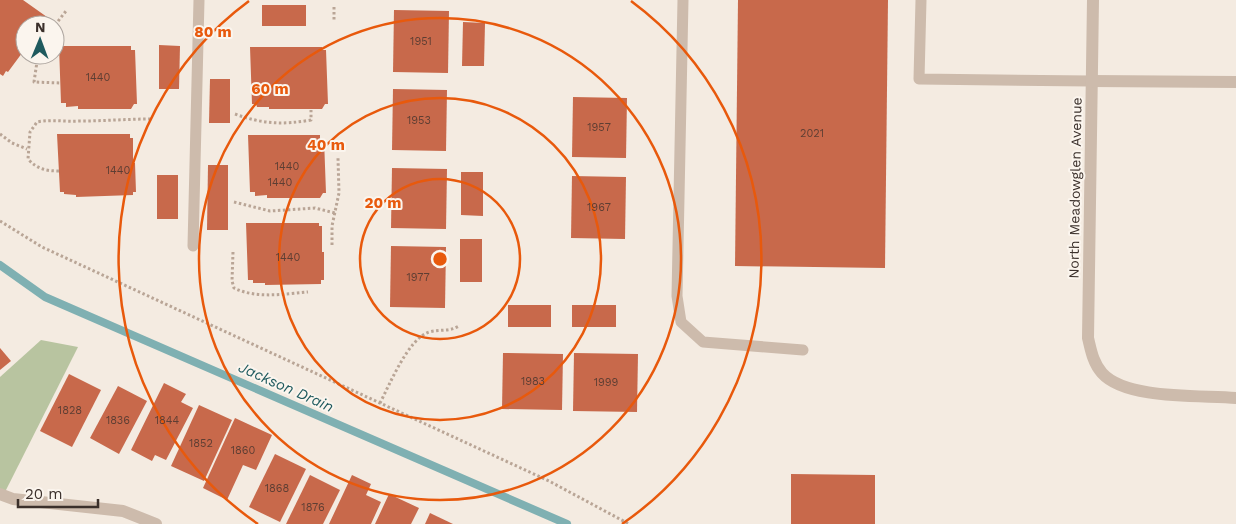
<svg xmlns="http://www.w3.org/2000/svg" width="1236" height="524" font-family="'Work Sans',sans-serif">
<rect width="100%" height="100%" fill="#f4ebe1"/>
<polygon fill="#b8c4a0" points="41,340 78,347 5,492 0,490 0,377"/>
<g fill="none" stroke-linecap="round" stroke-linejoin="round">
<polyline stroke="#7fb0b2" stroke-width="8" points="0,265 45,297 567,524"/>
</g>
<g fill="#c8694b">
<polygon points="0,0 23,0 47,17 41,25 25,25 25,49 8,72 6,71 3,76 0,74"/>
<polygon points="738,0 888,0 885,268 735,266"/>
<rect x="262" y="5" width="44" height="21"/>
<polygon points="394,10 449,11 448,73 393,72"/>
<polygon points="463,22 485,23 484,66 462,66"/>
<polygon points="159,45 180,46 179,89 159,89"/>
<polygon points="59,46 131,46 131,50 135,50 137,104 134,104 131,109 78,109 78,106 66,107 66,103 61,103"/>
<polygon points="250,47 322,47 322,50 326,50 328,104 325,104 322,109 269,109 269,107 257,107 256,104 252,104"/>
<polygon points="210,79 230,79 230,123 209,123"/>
<polygon points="393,89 447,90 446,151 392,150"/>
<polygon points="573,97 627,98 626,158 572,157"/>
<polygon points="57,134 130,134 130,138 133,138 133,163 135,163 136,192 133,192 133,195 76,197 76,195 64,194 64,192 60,192"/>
<polygon points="248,135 320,135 320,139 324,139 326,193 323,193 320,198 267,198 267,195 255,196 255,192 250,192"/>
<polygon points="208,165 228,165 228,230 207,230"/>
<polygon points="392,168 447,169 446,229 391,228"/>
<polygon points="461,172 483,172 483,216 461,215"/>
<rect x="157" y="175" width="21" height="44"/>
<polygon points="572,176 626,177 625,239 571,238"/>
<polygon points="246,223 319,223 319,226 322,226 322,252 324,252 324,280 321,280 321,284 265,285 265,283 253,283 253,280 248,280"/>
<rect x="460" y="239" width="22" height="43"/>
<polygon points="391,246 446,247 445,308 390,307"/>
<rect x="508" y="305" width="43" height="22"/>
<rect x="572" y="305" width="44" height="22"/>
<polygon points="0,348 11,361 0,370"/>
<polygon points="503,353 563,354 562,410 502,409"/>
<polygon points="574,353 638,354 637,412 573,411"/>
<polygon points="69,374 101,390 72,447 40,431"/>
<polygon points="164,383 186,394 181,402 193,408 166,460 155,455 152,461 131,450"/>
<polygon points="118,386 147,401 119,454 90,438"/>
<polygon points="199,405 232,420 204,481 171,466"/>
<polygon points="235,418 272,435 256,470 243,465 227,500 203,488"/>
<polygon points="275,454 306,469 280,522 249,507"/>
<polygon points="791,474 875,475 875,524 791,524"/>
<polygon points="310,475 340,490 323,524 286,524"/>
<polygon points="352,475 371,484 366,495 381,502 371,524 329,524"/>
<polygon points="389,494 419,508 411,524 375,524"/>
<polygon points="430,513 453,524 425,524"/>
</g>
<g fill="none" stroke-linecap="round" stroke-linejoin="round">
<g stroke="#b9a596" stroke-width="3" stroke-dasharray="2.5 2.5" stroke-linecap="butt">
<polyline points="334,7 334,20"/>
<polyline points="55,25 66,11"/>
<polyline points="38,55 34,82 60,83"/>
<path d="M235,114C262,124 283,125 311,120V110"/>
<polyline points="0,134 12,143 27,149"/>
<path d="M59,171C46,171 37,169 28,159L30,132L37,122C52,119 65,122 80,121C104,121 127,119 151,119"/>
<polyline points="234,202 270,211 315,208 335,213"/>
<polyline points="0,221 42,247 549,481 629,524"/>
<polyline points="332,245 332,226 339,193 338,158"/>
<path d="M233,252L232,281L234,288C256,299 285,294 308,292"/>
<path d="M380,403C390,384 408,339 429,332C440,329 449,332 459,326"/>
</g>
<g stroke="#cdbbac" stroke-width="11">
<polyline points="683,0 677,296 681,322 703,342 803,350"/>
<polyline points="921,0 919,79 1091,81"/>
<polyline points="193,246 199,0"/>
</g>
<g stroke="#cdbbac" stroke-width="12">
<path d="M1093,0L1088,338C1091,350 1093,363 1102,373C1126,400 1201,395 1236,398"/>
<polyline points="1091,81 1236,82"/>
<polyline points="0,494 13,499 123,511 156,524"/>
</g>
</g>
<g fill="none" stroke="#e8590c" stroke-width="2.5">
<circle cx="440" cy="259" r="80"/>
<circle cx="440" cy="259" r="161"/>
<circle cx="440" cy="259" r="241"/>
<path d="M258 524A321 321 0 0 1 249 1M631 1A321 321 0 0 1 622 524"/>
</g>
<g text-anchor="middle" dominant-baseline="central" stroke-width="4" stroke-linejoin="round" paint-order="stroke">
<g font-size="11" fill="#5e3e33">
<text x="421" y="41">1951</text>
<text x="98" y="77">1440</text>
<text x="419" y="120">1953</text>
<text x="599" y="127">1957</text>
<text x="812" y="133">2021</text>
<text x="287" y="166">1440</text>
<text x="118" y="170">1440</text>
<text x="280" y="182">1440</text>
<text x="599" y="207">1967</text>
<text x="288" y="257">1440</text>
<text x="418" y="277">1977</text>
<text x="533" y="381">1983</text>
<text x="606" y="382">1999</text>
<text x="70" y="410">1828</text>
<text x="118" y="420">1836</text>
<text x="167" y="420">1844</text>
<text x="201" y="443">1852</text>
<text x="243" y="450">1860</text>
<text x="277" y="488">1868</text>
<text x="313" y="507">1876</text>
</g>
<g font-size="14" fill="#3b302b" stroke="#fbf5ee">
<text transform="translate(1075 188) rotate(-89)">North Meadowglen Avenue</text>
</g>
<g font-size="15" font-style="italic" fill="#1f5a5e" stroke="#fbf5ee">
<text transform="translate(286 387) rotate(24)">Jackson Drain</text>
</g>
</g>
<circle cx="440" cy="259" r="8" fill="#e8590c" stroke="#fbf5ee" stroke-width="2.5"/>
<g font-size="15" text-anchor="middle" font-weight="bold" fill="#e8590c" stroke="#fbf5ee" stroke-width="4" stroke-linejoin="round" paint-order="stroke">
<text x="213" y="37">80 m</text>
<text x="270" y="94">60 m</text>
<text x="326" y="150">40 m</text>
<text x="383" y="208">20 m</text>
</g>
<g transform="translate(40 40) rotate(1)"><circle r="24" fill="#fbf5ee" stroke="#aea6a0"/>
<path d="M0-4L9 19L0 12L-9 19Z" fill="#1f5a5e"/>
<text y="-8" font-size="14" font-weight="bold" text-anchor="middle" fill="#3b302b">N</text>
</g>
<path d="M18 499v8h80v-8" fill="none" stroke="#3b302b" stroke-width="2.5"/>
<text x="25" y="499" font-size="15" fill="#3b302b" stroke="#fbf5ee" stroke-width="4" paint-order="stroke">20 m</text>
</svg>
